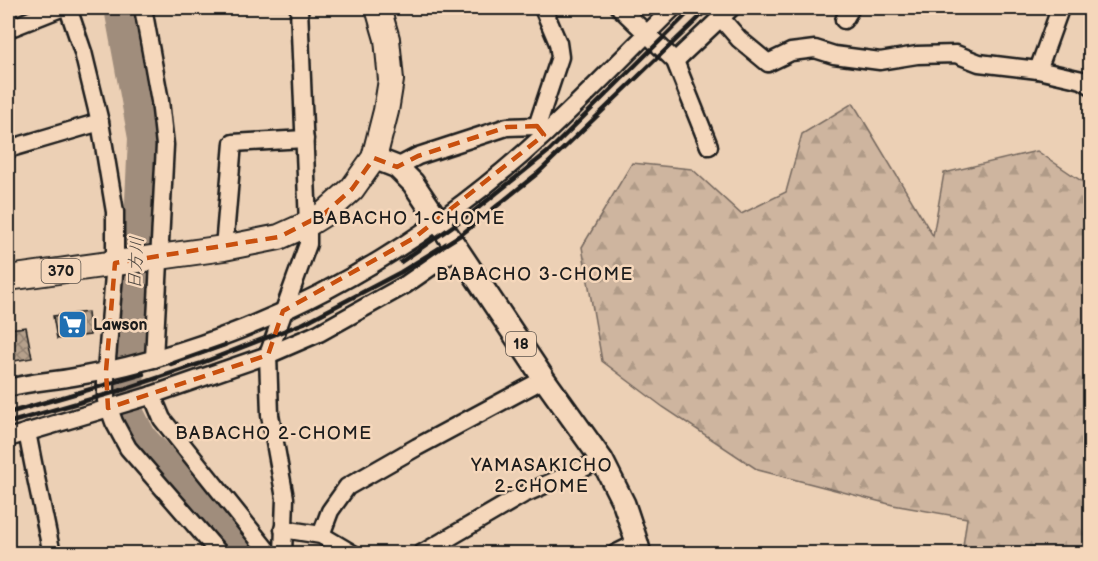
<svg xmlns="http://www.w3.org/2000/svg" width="1098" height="561" font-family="'Balsamiq Sans','Klee One',sans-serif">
<defs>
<pattern id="forest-firs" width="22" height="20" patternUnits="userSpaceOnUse" patternTransform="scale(1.5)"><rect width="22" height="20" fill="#ceb59f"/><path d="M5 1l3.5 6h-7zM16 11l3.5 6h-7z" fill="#b09b88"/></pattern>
<pattern id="building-cross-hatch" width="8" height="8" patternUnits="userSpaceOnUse" patternTransform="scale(1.5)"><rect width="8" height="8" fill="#b6a18c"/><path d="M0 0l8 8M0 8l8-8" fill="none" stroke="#938272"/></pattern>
</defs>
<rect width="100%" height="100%" fill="#ecd0b5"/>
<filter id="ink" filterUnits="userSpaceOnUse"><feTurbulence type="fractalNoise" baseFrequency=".0167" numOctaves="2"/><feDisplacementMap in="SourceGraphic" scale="12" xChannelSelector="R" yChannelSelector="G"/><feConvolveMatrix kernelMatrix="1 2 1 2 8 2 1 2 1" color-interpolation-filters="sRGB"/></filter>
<g filter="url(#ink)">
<polygon fill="url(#forest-firs)" stroke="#75685e" stroke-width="1.5" points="853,103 933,236 944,173 1037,151 1090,187 1090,553 962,553 967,518 893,505 758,470 663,407 602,361 582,247 632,163 692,169 741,214 786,192 802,134"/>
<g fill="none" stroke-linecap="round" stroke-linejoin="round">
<polyline stroke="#a08d7c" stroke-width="28" points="118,8 142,138 129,411 143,438 200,498 240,554"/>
</g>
<g fill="url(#building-cross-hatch)" stroke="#1c1c1c" stroke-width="1.5">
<polygon points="88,312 90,335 57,339 53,316"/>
<polygon points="26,327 32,358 8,362 8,329"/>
</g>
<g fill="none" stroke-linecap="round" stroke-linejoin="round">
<defs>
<g id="minor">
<polyline points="68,8 83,52 100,122 115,212 115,263 106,371 106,400 114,422 128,448 220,554"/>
<polyline points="143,8 160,101 165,145 154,359"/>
<polyline points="620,8 675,61 709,146"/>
<polyline points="720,17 739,39 768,63 791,52 815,49 834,55 880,61 917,55 956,54 979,63 1038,70 1060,9 1054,8"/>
<polyline points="844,20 851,8"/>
<polyline points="8,29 61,8"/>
<polyline points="675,61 731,8"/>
<polyline points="1038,70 1082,80 1090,85"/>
<polyline points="537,126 560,57 558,43 543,8"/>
<polyline points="8,149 100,122"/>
<polyline points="397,167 418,156 507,127 537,126"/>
<polyline points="224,248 233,143 305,139"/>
<path d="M8,388C30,382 52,381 74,377C110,371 145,362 180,351C317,308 439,232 544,135C588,94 630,50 673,8"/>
<polyline points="152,395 162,419 270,554"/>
<polyline points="27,432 35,473 52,554"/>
<polyline points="8,438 146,397 268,355 319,333 405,285 457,249"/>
<polyline points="283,529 321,535 353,554"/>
<polyline points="321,535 330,511 347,487 417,447 544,379"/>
<polyline points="283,554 285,498 270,415 268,355 308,244 308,224 299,8"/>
<polyline points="421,554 522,495 602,460"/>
<polyline points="615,554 637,543"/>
</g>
<polyline id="major" points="374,158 397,167 413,183 544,379 602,460 624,504 637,543 640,554"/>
<polyline id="highway" points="8,278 224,248 279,237 308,224 324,214 352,189 374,158 386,111 391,80 387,39 378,8"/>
</defs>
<use href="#minor" stroke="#1c1c1c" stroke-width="21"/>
<use href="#major" stroke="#1c1c1c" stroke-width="26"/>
<use href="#highway" stroke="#1c1c1c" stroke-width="28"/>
<use href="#minor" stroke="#f5d7bb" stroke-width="16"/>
<use href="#major" stroke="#f5d7bb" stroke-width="21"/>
<use href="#highway" stroke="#f5d7bb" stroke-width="24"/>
<g stroke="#1c1c1c" stroke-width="4.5">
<polyline points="401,262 473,212 549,151 693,8"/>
<polyline points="171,364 225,345"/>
<polyline points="8,413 143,374"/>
<polyline points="8,423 119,391 199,364 304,323 401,272 462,234 538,173 709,8"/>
</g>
</g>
</g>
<path fill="none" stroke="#c9500e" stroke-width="4.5" stroke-dasharray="12 8" stroke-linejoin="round" d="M537,126L544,135L414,238L283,311L268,355L108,408L106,371L115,263L279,237L324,214L352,189L374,158L397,167L418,156L507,127Z"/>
<defs>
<symbol id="supermarket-square" viewBox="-11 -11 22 22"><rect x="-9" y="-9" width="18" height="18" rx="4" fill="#1f6fb2" stroke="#f5d7bb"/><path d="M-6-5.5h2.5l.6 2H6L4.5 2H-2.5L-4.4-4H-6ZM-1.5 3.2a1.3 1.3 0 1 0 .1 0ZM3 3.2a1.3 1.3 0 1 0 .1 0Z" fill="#fff"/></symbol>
</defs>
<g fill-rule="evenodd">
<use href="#supermarket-square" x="56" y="308" width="33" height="33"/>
</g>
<g text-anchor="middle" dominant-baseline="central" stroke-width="5" stroke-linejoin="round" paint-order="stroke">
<g fill="#f5d7bb" stroke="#5d544c" stroke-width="1.5">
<rect x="41.5" y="259" width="39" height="24" rx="4.5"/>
<rect x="506" y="332" width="30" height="24" rx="4.5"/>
</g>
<g font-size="15" font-weight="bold" fill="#1c1c1c">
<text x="61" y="271">370</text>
<text x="521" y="344">18</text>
</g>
<g font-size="16" font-weight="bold" fill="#1c1c1c" stroke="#f5d7bb" text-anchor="start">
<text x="93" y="325">Lawson</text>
</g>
<g font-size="18" letter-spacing="1.5" fill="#1c1c1c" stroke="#f5d7bb">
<text x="409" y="218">BABACHO 1-CHOME</text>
<text x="535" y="274">BABACHO 3-CHOME</text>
<text x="274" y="433">BABACHO 2-CHOME</text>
<text x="542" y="465">YAMASAKICHO<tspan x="542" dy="21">2-CHOME</tspan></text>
</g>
<g font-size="18" font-style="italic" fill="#4a443e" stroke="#f5d7bb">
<text transform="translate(136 263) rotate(-87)">日方川</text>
</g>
</g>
<rect width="1098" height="561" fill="none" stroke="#f5d7bb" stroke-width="30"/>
<rect x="15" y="15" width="1068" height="531" fill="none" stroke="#1c1c1c" stroke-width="2" filter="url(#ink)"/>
</svg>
